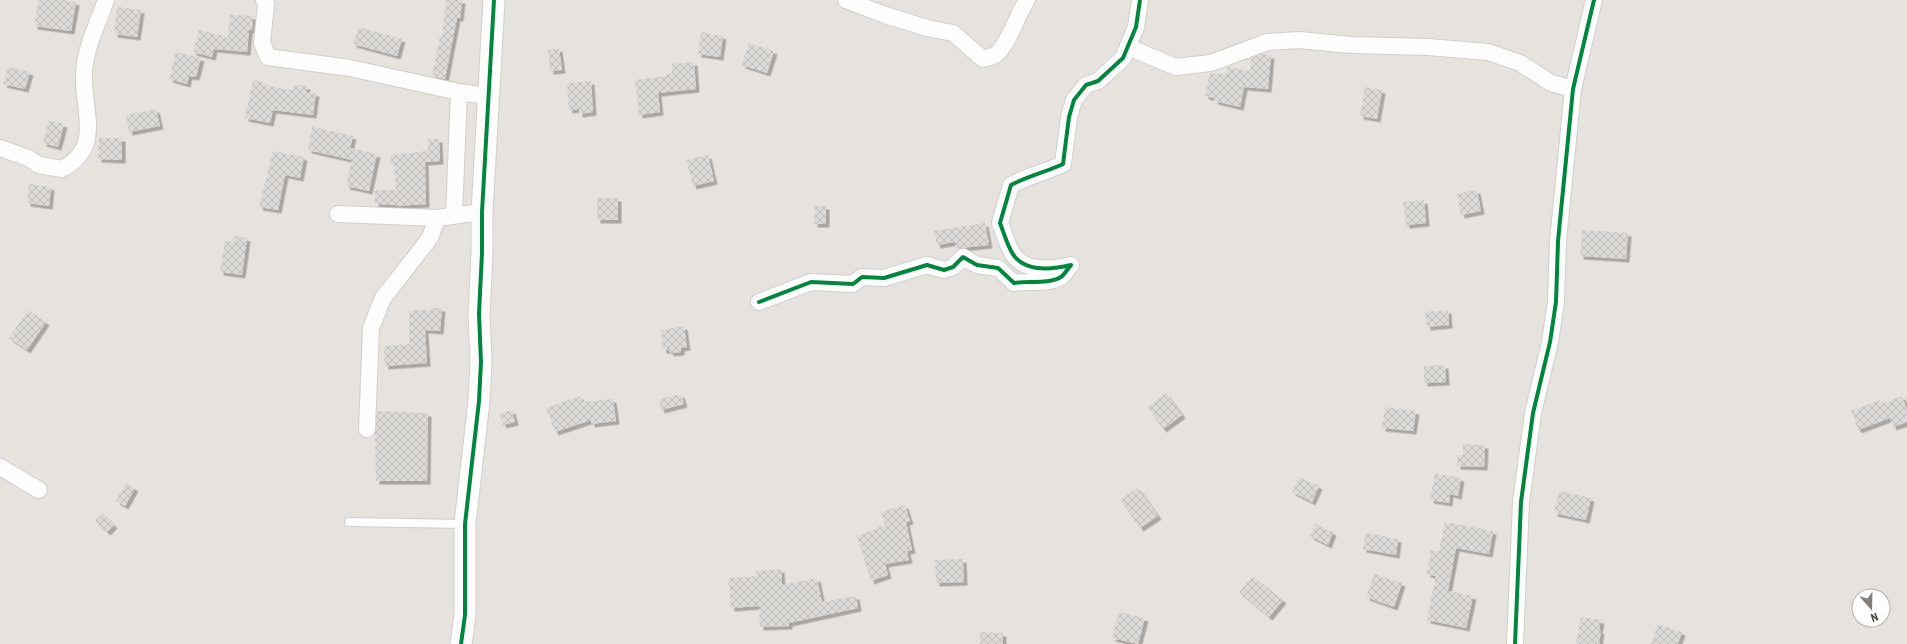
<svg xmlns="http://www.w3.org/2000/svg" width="1907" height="644" font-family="'Roboto Condensed',sans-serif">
<defs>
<pattern id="building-cross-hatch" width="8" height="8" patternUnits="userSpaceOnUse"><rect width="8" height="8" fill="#dcdad7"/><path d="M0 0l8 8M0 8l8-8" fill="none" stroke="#bebcb9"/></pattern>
<filter id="shadow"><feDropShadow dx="3.5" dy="3.5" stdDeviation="0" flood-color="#0004"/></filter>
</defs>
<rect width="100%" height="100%" fill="#f3f1ef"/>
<path fill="#e6e2dd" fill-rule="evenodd" d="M0,0H1907V644H0ZM1859,596H1883V620H1859Z"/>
<g fill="url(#building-cross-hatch)" filter="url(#shadow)">
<polygon points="39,0 64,0 76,2 71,31 34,26"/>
<polygon points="446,0 462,0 460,18 457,18 445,79 432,76 440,36 442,36"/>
<polygon points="117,7 141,10 137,37 114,34"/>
<polygon points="230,15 253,16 252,30 249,30 247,52 214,49 212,57 193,52 199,30 228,37"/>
<polygon points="359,27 402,39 397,56 353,44"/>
<polygon points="701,32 723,36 720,57 698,54"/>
<polygon points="749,43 774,51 767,73 742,65"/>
<polygon points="559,48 562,70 550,71 548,50"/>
<polygon points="176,52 201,58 196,77 189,76 187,84 169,79"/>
<polygon points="1261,54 1271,55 1268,89 1244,87 1240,107 1214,101 1215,98 1205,96 1210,73 1225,74 1228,67 1250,71 1251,58"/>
<polygon points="694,62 696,89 658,93 660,112 639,115 635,80 667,76 667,74 672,74 672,64"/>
<polygon points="8,67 30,72 25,89 3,84"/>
<polygon points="253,80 266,83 265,85 277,88 293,90 294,85 307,86 306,92 316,93 313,115 273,110 270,123 245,118"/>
<polygon points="591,81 593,112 579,114 579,109 569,110 567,83"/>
<polygon points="1365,87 1382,90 1377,119 1360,116"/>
<polygon points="156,109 160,126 129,132 126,115"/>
<polygon points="49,120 64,124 58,147 43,143"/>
<polygon points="312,127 353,136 350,148 377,154 369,191 346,186 352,160 308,150"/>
<polygon points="99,138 122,138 122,160 98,159"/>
<polygon points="428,139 439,139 440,161 425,162 426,204 396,206 396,205 375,204 375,190 396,190 394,166 391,166 390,155 428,151"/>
<polygon points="273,151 304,157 300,178 285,175 278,210 259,207"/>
<polygon points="708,155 714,181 693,186 686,160"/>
<polygon points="29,184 51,187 49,206 27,203"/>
<polygon points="1477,190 1481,211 1461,215 1457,194"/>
<rect x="597" y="198" width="21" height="22"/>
<polygon points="1424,200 1426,223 1406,225 1403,202"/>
<polygon points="815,206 826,206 826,224 814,224"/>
<polygon points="985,223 989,245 961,248 956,250 955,242 937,245 934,231"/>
<polygon points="1582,230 1628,233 1626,259 1580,256"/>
<polygon points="234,236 247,238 242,275 220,272 225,241 233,242"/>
<polygon points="430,308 442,308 440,331 425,330 427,363 385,366 384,346 409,344 409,310 430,310"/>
<polygon points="28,310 46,322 27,350 9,338"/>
<polygon points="1448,310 1449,325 1427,327 1425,312"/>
<polygon points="684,326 687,347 681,348 681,352 670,353 669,350 663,350 661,330"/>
<polygon points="1445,365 1446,382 1424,383 1424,366"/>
<polygon points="1166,393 1182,415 1163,429 1147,407"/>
<polygon points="681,394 684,404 661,410 659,399"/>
<polygon points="580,396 582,402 613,399 616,421 591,424 591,420 555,432 546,408"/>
<polygon points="1902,396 1907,410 1907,422 1893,427 1890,418 1858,430 1851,411 1880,400 1881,404"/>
<polygon points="1385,407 1416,411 1413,431 1382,428"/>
<polygon points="512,410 515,422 503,425 499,414"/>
<polygon points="377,411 428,413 427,481 376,481 375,434"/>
<polygon points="1463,444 1485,445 1484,467 1457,466 1457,455 1463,455"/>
<polygon points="1435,473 1461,478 1458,496 1450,494 1449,503 1430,500"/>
<polygon points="1299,477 1319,486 1312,502 1292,492"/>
<polygon points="126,483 135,488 125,506 116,501"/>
<polygon points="1138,488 1158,516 1140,528 1120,500"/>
<polygon points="1559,491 1591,498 1586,520 1554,513"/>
<polygon points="905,505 910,521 906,522 912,550 907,551 909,560 885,564 888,575 871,581 857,536 885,525 881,512"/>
<polygon points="103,513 114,525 107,532 95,521"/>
<polygon points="1445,522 1493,531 1489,554 1456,548 1448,591 1473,596 1466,628 1427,620 1436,576 1427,574 1431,550 1439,551"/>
<polygon points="1315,524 1333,532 1328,545 1310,536"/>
<polygon points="1366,533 1398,539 1396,555 1363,549"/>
<polygon points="963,559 964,582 936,583 935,560"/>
<polygon points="781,569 782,585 817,578 822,602 856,596 858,608 789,623 789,626 760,627 759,606 731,608 728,578 757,576 756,571"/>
<polygon points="1374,574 1402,583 1394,607 1366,597"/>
<polygon points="1253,576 1283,600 1269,617 1239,592"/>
<polygon points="1119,612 1145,618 1138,644 1112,638"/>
<polygon points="1581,617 1601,620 1599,630 1601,631 1599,644 1576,644"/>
<polygon points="1658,624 1682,632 1678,644 1651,644"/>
<polygon points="980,632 1003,633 1003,644 980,644"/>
</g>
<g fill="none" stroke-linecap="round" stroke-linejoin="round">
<defs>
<polyline id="service" points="349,522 464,524"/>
<g id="minor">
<polyline points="264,0 266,4 262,43 268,57 350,68 459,92 488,96"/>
<path d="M846,0L885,15L927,28L953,33L983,59C986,58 992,57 995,55C1007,48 1018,13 1027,0"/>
<polyline points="1128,47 1176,67 1211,63 1267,42 1299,40 1351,45 1428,47 1488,52 1520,63 1551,83 1573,89"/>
<path d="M0,148L28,158L39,165L62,169C104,147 82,110 84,73C85,48 98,23 106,0"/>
<polyline points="338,214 437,218 482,212"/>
<polyline points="454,215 459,92"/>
<path d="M759,302L811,282L853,284L862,277L884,278L927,265L944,270L953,267L963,257L977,265L998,268L1014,283C1028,281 1050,284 1061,277C1065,274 1068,268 1071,265C1054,269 1028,272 1015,257C1008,249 1004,233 1000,223L1011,185C1028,176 1046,172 1063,164L1069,117L1074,100L1086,85L1098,81L1123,58L1136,27L1140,0"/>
<polyline points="367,429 371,328 383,298 430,238 437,218"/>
<polyline points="0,467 39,490"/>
<polyline points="1515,644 1521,502 1533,413 1550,342 1556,302 1558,241 1573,89 1594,0"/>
</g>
<polyline id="tertiary" points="461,644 465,615 465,524 479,401 481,362 479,314 482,253 482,212 494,0"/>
</defs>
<use href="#service" stroke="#d1cfcc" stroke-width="10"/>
<use href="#minor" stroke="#d1cfcc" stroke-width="18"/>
<use href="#tertiary" stroke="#d1cfcc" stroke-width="23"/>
<use href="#service" stroke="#fdfdfd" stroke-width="8"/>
<use href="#minor" stroke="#fdfdfd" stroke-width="16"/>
<use href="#tertiary" stroke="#fdfdfd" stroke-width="21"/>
<defs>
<g id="cycleway">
<path d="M759,302L811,282L853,284L862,277L884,278L927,265L944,270L953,267L963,257L977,265L998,268L1014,283C1028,281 1050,284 1061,277C1065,274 1068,268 1071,265C1054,269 1028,272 1015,257C1008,249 1004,233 1000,223L1011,185C1028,176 1046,172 1063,164L1069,117L1074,100L1086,85L1098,81L1123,58L1136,27L1140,0"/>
<polyline points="461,644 465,615 465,524 479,401 481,362 479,314 482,253 482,212 494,0"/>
<polyline points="1515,644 1521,502 1533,413 1550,342 1556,302 1558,241 1573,89 1594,0"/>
</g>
</defs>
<use href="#cycleway" stroke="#fff" stroke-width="6"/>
<use href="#cycleway" stroke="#00873e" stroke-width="4"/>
</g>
<g transform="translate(1871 608) rotate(160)"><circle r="19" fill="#ffffff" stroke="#b6b3b1"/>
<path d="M0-3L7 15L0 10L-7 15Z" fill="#847f7a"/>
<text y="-6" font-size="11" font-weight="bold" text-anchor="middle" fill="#49423b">N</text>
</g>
</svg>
